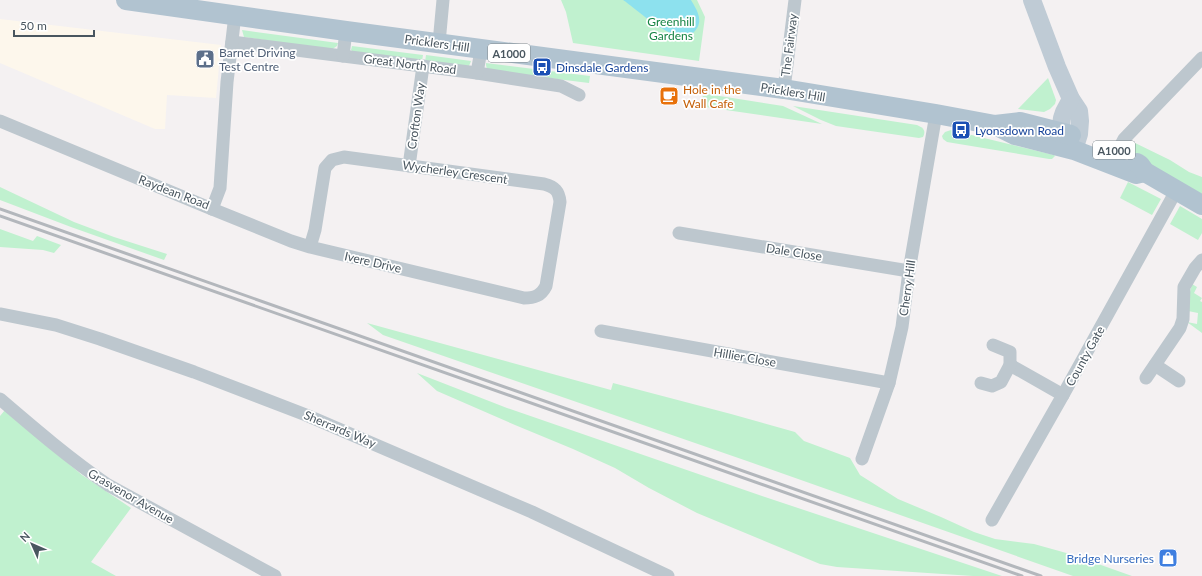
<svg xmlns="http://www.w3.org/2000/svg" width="1202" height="576" font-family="Lato,sans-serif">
<rect width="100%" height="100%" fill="#f4f1f2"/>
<polygon fill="#fdf7ec" points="0,19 221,45 216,98 167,95 165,129 155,129 0,63"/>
<g fill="#c0f1cf">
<polygon points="561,0 697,0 705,17 699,61 573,43 566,12"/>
<polygon points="242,30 338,43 337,46 331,50 244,37"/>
<polygon points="352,46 423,55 422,61 353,52 351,50"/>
<polygon points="426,55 471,61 469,66 425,62"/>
<path d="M486,63L590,76L589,83L491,71C487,69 486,68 486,63Z"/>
<polygon points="1048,78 1056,100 1055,104 1050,109 1044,112 1018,109"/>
<polygon points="707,94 783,106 822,124 705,107 702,104 701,99 703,96"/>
<path d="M793,106L917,125C924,128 926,131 923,137L919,138L836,126L821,120Z"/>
<polygon points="951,130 1054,155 1055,156 1052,159 1049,159 947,142 943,139 942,136 945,132"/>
<polygon points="1131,141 1170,160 1189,172 1202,177 1202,194 1146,163 1128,156 1123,150"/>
<polygon points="1128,182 1161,199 1152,215 1120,198"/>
<polygon points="0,187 74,222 114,237 167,254 164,260 71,227 0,200"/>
<polygon points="1180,206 1202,219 1202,233 1198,240 1170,224"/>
<polygon points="0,229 33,241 37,236 61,245 54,253 43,250 0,247"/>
<polygon points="1192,284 1197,287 1194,293 1202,298 1200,301 1202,302 1202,333 1187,322 1197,324 1198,313 1188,311 1189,296"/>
<polygon points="367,323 611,390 613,383 731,414 795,432 804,441 850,458 860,475 898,499 941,517 974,532 995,539 1034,544 1070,554 1132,576 1073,576 747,461 383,335"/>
<polygon points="417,373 507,408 762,496 1002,576 973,576 837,567 820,564 697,513 649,488 615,468 573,449 515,425 437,391"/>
<polygon points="5,410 82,475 131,508 91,562 116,576 0,576 0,416"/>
</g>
<path fill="#8de1ee" d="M623,0H691C697,10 704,21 695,31C678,50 637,9 623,0Z"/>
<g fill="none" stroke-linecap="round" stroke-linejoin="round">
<g stroke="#bdc7ce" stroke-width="13">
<polyline points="232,42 477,73 561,86 579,95"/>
<polyline points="439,43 443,0"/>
<polyline points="343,56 346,31"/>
<polyline points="477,73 481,50"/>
<polyline points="784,89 795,0"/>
<polyline points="0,121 212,209 220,188 227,82 235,15"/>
<polyline points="1111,164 1124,139 1202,58"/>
<polyline points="409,166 423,66"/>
<path d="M212,209L291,241L310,247L524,298C534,298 541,296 546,286L560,202C559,191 555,187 544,184L344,157L332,160L325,168L315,230L310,247"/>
<polyline points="679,233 909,271"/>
<polyline points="0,314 56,325 100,339 194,372 306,415 532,512 668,576"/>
<polyline points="601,331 889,383"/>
<polyline points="1010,365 1063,395"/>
<polyline points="1155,365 1179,381"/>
<polyline points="1146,378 1180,328 1183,319 1184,287 1195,268 1202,260"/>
<polyline points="981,383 992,386 1001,382 1010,365 1010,352 993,345"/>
<path d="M0,399C35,429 70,459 108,485L275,576"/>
<polyline points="862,459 889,383 902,327 909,271 936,114"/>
<polyline points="992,520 1063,395 1176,191"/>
</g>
<g stroke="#bfcbd5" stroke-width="18">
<polyline points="1032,0 1057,67 1071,99 1079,111 1080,121 1079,134 1074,150"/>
<polyline points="1058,145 1062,118 1064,112 1071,99"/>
</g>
<g stroke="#b1c3d0" stroke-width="20">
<polyline points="126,0 346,31 784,89 936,114 995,125 1015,135 1074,150 1136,174 1145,172"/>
<polyline points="995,125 1020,122 1071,135"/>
<polyline points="1137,163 1140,165 1145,172 1202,205"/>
</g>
<g stroke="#b3b7bc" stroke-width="3">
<polyline points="0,209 1041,576"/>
<polyline points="0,216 1022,576"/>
</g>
</g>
<defs>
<symbol id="civic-square" viewBox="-11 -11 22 22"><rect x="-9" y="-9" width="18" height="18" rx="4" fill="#5c6f8a" stroke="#fff"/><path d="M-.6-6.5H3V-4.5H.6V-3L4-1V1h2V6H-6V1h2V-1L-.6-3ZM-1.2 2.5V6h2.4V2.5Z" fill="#fff"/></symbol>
<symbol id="bus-square" viewBox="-11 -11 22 22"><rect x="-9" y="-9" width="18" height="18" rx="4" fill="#1a4fb4" stroke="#fff"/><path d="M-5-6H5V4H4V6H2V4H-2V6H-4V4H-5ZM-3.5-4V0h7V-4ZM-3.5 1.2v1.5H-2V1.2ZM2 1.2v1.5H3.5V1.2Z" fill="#fff"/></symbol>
<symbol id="cafe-square" viewBox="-11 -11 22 22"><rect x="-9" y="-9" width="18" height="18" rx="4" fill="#e8710a" stroke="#fff"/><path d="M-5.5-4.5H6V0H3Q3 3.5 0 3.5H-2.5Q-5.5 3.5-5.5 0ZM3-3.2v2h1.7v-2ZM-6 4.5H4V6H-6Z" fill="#fff"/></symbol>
<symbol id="shop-square" viewBox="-11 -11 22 22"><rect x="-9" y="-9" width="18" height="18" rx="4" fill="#3f7fe0" stroke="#fff"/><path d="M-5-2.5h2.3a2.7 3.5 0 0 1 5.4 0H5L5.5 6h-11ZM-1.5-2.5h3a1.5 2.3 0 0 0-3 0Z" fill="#fff"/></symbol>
</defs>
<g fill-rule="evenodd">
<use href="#civic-square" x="194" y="48" width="22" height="22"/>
<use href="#bus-square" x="531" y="56" width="22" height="22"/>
<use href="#cafe-square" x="658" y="85" width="22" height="22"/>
<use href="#bus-square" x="950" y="119" width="22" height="22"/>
<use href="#shop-square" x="1157" y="547" width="22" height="22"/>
</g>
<g text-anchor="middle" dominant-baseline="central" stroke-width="3.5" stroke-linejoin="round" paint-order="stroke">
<g fill="#fff" stroke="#80898f" stroke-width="1">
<rect x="488" y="44" width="42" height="18" rx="3"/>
<rect x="1093" y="141" width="42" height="18" rx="3"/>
</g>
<g font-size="11" font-weight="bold" fill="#49565f">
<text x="509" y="53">A1000</text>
<text x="1114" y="150">A1000</text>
</g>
<g font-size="12" fill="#168444" stroke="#fff">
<text x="671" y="21">Greenhill<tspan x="671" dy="14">Gardens</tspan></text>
</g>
<g font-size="12" fill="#49565f" stroke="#fff">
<text transform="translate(437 43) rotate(8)">Pricklers Hill</text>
<text transform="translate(789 45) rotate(-83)">The Fairway</text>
<text transform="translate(410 64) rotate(7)">Great North Road</text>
<text transform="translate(793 92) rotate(9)">Pricklers Hill</text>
<text transform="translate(416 116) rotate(-82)">Crofton Way</text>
<text transform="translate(455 172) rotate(8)">Wycherley Crescent</text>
<text transform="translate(174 192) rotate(21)">Raydean Road</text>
<text transform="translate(794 252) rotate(9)">Dale Close</text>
<text transform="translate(373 262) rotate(13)">Ivere Drive</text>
<text transform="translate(907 288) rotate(-82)">Cherry Hill</text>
<text transform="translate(1085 356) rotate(-61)">County Gate</text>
<text transform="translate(745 357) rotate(10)">Hillier Close</text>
<text transform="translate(340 429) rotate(23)">Sherrards Way</text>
<text transform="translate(131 496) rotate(30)">Grasvenor Avenue</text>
</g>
<g font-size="12" fill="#4e5e75" stroke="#fff" text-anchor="start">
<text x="219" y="52">Barnet Driving<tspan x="219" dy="14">Test Centre</tspan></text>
</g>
<g font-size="12" fill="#164399" stroke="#fff" text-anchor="start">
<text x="556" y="67">Dinsdale Gardens</text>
<text x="975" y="130">Lyonsdown Road</text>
</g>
<g font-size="12" fill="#c56008" stroke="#fff" text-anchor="start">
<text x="683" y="89">Hole in the<tspan x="683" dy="14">Wall Cafe</tspan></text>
</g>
<g font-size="12" fill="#366cbe" stroke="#fff" text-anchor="end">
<text x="1154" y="558">Bridge Nurseries</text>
</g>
</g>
<g transform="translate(32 544) rotate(315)" stroke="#ffffff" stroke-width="3" paint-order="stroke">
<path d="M0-3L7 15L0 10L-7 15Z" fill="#49565f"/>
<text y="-6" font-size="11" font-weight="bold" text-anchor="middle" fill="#49565f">N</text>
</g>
<path d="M14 30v6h80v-6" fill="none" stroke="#49565f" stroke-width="2"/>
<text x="20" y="30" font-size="12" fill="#49565f" stroke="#ffffff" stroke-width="3" paint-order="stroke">50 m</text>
</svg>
